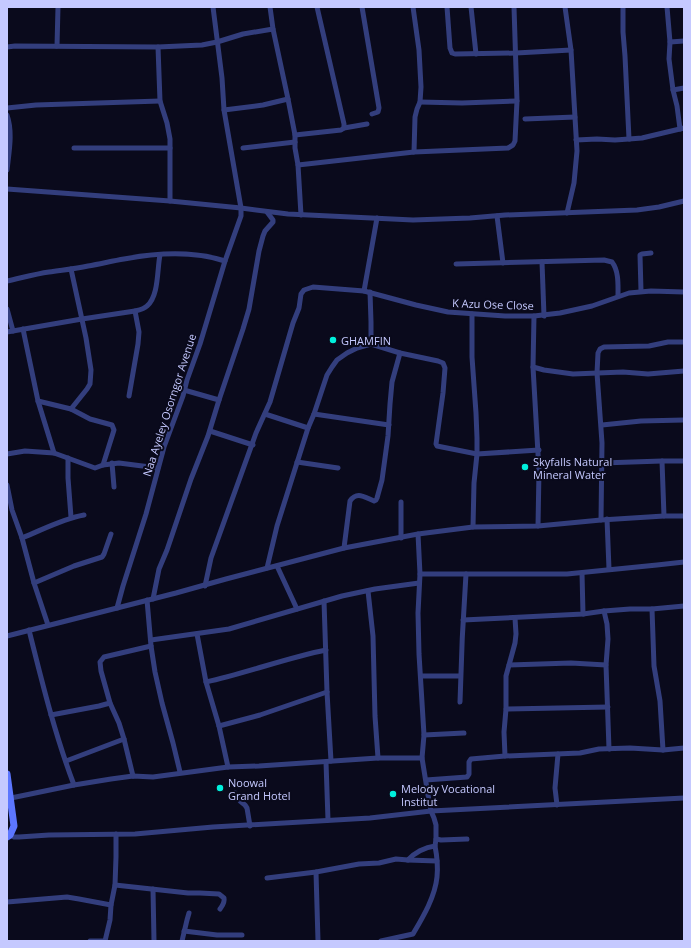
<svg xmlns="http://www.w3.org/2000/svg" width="691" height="948" font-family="'Open Sans',sans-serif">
<rect width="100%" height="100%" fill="#0a0a1c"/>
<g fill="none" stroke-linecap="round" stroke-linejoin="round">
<g stroke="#333e7d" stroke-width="5">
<polyline points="270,7 273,29 288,99 295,135 295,148 298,165 301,215"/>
<polyline points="362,7 379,108 378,112 372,114"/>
<polyline points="413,7 419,50 421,87 420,102 417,109 415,117 414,152"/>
<polyline points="447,7 450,48 452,53 455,54 516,53 571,50"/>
<polyline points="471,7 476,54"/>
<polyline points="565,7 571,50 577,151 574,183 567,213"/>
<polyline points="623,7 623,32 625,56 629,139"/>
<polyline points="667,7 670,42 669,59 673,90 677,106 680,129"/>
<polyline points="670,42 684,41"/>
<polyline points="57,46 58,7"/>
<polyline points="7,47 15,46 158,47 202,45 217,42 243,34 273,29"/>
<polyline points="158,47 160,101 167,123 170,139 170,201"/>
<polyline points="673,90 684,88"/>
<polyline points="420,102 462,103 517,101"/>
<polyline points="7,108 36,105 160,101"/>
<polyline points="224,110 263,105 288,99"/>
<path d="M7,115C13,132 9,152 7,170"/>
<polyline points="525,119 575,117"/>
<polyline points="344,128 367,124"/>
<polyline points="295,135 341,130 344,128 344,124 317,7"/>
<polyline points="576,140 597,139 615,140 629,139 642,138 684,128"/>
<polyline points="74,148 170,148"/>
<polyline points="243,148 295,142"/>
<polyline points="298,165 414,152 508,148 513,145 515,141 517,101 514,7"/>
<polyline points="7,189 170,201 241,208 288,214 413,220 470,218 505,215 637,210 659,207 684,201"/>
<polyline points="497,216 503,263"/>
<polyline points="542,262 544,316"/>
<path d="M456,264L604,260L612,262C619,271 618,285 618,296"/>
<path d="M7,281C21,278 35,274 49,272C62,270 75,269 88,266C100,264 112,261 124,259C156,253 194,251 225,261"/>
<polyline points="364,291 377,218"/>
<polyline points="641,291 640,255 642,254 651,253"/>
<polyline points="370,292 371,322 371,344"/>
<polyline points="7,309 13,331"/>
<polyline points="472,314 472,357 476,413 477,438 477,454 474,483 473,527"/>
<polyline points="534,316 533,367 539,471 538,526"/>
<polyline points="23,329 38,401 54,453"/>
<path d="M7,332L82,319L135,311C139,310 144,309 147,306C159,296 157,269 160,255"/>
<polyline points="533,367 544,370 573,374 623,372 648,374 684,371"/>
<polyline points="184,390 219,400"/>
<polyline points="129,396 138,344 139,332 135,311"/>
<polyline points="38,401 71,409 90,419 112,425 114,430 103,465"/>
<polyline points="71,409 87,389 90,384 91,370 86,338 71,269"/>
<polyline points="265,414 308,428"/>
<polyline points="314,414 389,425"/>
<polyline points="602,425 641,421 684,420"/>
<polyline points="210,431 253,445"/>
<polyline points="7,454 25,451 54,453 95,468 103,465 119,463 158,468"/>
<polyline points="68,458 68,478 71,517"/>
<polyline points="662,461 664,516"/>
<polyline points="297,462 338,468"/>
<polyline points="112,463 114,487"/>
<polyline points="602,463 662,461 684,461"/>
<polyline points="7,485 12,510 22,538 34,583 48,625"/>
<polyline points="401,502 401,538"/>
<polyline points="607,519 609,569"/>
<polyline points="601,520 602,443 597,373 598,353 600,349 604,347 649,346 668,342 684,342"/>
<path d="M22,538C42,530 62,519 84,515"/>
<path d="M344,548L350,501C357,491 364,497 374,501L376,500L377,498L382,480L388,436L390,404L392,382L400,353"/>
<polyline points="277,566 297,609"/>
<polyline points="267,568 277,526 308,428 314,414 327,375 332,367 337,360 347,353 357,348 371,344 400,353 438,361 443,363 445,368 443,393 436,444 437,446 477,454 539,450"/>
<polyline points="582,573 583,614"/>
<polyline points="420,574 567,574 657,565 684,562"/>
<polyline points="34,583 74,566 102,557 104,554 111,534"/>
<polyline points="205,586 211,558 256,433 270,402 293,323 299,308 301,294 304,290 313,287 364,291 416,305 448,312 505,316 534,316 560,313 592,306 629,293 651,291 684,292"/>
<polyline points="368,591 373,636 375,716 378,758"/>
<polyline points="153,599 159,569 167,550 191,479 208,436 219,400 243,329 249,309 259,251 263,236 265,231 273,222 273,220 267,212"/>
<polyline points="147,600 151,646 155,672 162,703 173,743 180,772"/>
<polyline points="324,601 327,692 331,761"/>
<polyline points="117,608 123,586 146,514 164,447 183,396 187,380 200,344 225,261 241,216 241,208 224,110 222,78 213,7"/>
<polyline points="652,609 654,666 660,701 663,750"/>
<polyline points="604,611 607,624 608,639 606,665 609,749"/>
<polyline points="463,620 583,614 604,611 630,609 652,609 684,606"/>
<path d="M29,630C42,682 55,735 74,785"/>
<polyline points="197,634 206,682 219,726 228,767"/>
<polyline points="7,636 176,593 226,579 344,548 418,534 473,527 538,526 601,520 664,516 684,516"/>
<polyline points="151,640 229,629 342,596 375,589 419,583"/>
<polyline points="509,665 571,663 606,665"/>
<polyline points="421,676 460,676"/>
<path d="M206,682C247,673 286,658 326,650"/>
<path d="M460,702C461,660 463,617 466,574"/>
<polyline points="506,709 608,707"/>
<polyline points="51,715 99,706 110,703"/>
<polyline points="219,726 260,715 327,692"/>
<polyline points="424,735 464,733"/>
<polyline points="505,756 504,732 506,709 506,676 515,643 516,634 515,618"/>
<polyline points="66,761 124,739"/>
<polyline points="326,762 328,820"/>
<polyline points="133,776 124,739 119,723 110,703 101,671 100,662 104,657 151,646"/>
<polyline points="426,780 467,777 469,774 469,762 471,759 505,756 580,753 599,749 630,748 663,750 684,748"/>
<polyline points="235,793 240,801 245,805 247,808 250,826"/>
<polyline points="11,798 74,785 111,779 133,776 153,777 228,767 259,766 378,758 422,758"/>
<polyline points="557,805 555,788 558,754"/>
<polyline points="10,835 14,837 19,837 49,835 135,834 213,827 370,818 431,811 684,798"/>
<polyline points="436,839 441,840 467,839"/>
<polyline points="408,860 437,861"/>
<polyline points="316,872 318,941"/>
<path d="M267,878L316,872L359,864L379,863L396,859L408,860C414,853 425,847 435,846L436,839V825L434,818L431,811L428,795L422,758L424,735L419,654L418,613L420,574L418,534"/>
<path d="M115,885L188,893H200L219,894L224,898C225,903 222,906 220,909"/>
<polyline points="153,889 154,941"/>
<polyline points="7,902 67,897 79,899 111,905"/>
<polyline points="184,931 217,935 242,935"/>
<polyline points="90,941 105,941"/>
<polyline points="105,941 110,920 111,905 115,885 116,857 116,834"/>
<polyline points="182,941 187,920 189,913"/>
<path d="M381,941L413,934C423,917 435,897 437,877C438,867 437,856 435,846"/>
</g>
<polyline stroke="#5c76ff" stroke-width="7" points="7,774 14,826 10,835 7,837"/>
</g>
<g fill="#00f0dc" stroke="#0a0a1c" stroke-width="1.5">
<circle cx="333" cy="340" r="4"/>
<circle cx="525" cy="467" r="4"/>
<circle cx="220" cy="788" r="4"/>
<circle cx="393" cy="794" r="4"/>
</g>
<g text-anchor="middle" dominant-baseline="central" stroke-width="4" stroke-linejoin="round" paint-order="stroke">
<g font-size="11" fill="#c5c9ff" stroke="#0a0a1c">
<text transform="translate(493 304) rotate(2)">K Azu Ose Close</text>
<text transform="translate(169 405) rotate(-72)">Naa Ayeley Osorngor Avenue</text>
</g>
<g font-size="11" fill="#c5c9ff" stroke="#0a0a1c" text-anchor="start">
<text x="341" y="340">GHAMFIN</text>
<text x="533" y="461">Skyfalls Natural<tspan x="533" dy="13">Mineral Water</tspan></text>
<text x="228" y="782">Noowal<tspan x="228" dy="13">Grand Hotel</tspan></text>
<text x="401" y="788">Melody Vocational<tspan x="401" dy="13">Institut</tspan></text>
</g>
</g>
<rect width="691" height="948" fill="none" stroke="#c5c9ff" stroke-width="16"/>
</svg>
